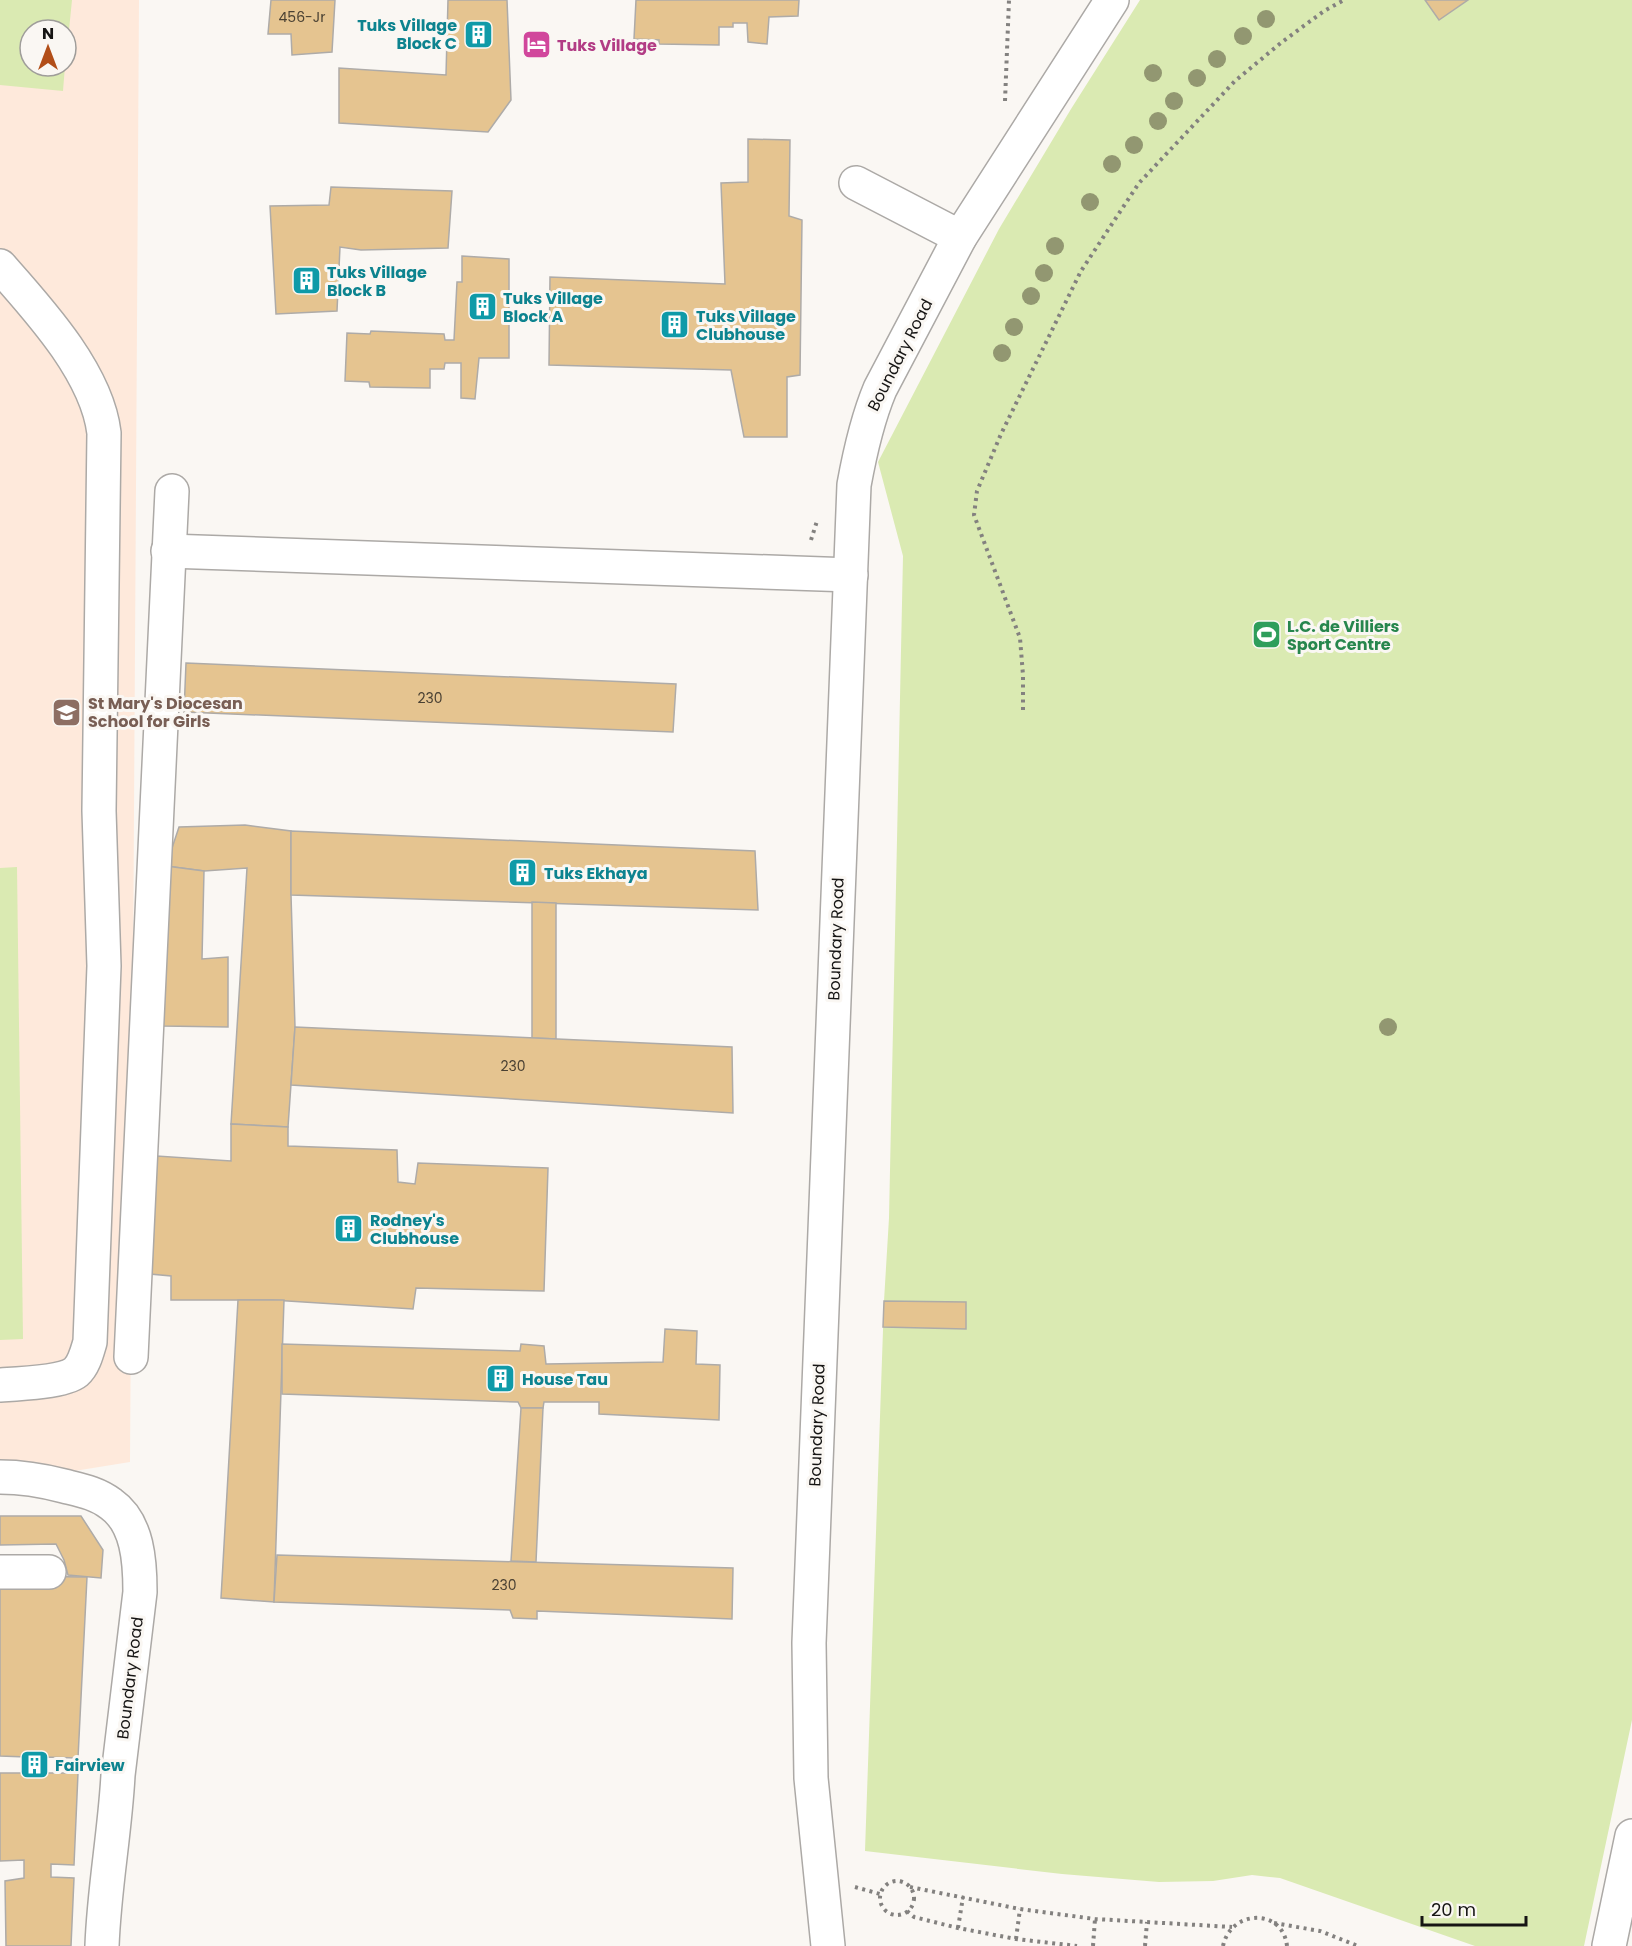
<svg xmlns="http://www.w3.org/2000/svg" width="1632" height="1946" font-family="Poppins,sans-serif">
<rect width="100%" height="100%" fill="#faf7f3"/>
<path fill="#fee9db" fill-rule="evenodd" d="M0,0H139L130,1462L0,1483ZM30,30H66V66H30Z"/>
<g fill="#daeab2">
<polygon points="0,0 72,0 66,60 66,30 30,30 30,66 65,66 63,91 0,85"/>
<polygon points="1140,0 1632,0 1632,1720 1584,1946 1475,1946 1280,1878 1252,1875 1213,1881 1159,1882 1062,1874 865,1851 884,1301 889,1218 903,556 878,462 999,229 1071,109"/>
<polygon points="17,867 23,1339 0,1340 0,868"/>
</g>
<g fill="#e5c490" stroke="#aeaba8" stroke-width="1.5">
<polygon points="271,0 335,0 332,52 292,55 291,34 268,34"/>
<polygon points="448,0 507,0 511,100 488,132 339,123 339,68 446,75"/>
<polygon points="636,0 799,0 798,16 769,17 767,44 748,42 747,23 733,23 733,27 719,27 719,45 659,44 659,40 634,39"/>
<polygon points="1425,0 1468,0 1439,20"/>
<polygon points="748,139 790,140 789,216 802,220 800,375 787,377 787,437 744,437 731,370 549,365 550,277 725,284 721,183 748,182"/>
<polygon points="331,187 452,191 448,248 361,250 340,247 337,311 276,314 270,206 329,205"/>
<polygon points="462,256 509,259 509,358 479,358 475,399 461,398 461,363 445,363 444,369 430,369 430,388 370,387 369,382 345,381 347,333 370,334 371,331 444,334 445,340 454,340 457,282 462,282"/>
<polygon points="186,663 676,684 673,732 184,712"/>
<polygon points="245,825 291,831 291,895 295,1027 288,1127 231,1124 247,868 204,871 166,866 179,827"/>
<polygon points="291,831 755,851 758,910 291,895"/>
<polygon points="166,866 204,871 202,959 228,957 228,1027 163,1026"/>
<polygon points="532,902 556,903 556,1039 532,1038"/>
<polygon points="295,1027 732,1047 733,1113 291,1085"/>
<polygon points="231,1124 288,1127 288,1146 397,1150 398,1182 415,1184 418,1163 548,1168 544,1291 416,1288 413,1309 272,1300 171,1300 171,1276 150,1274 157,1156 231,1161"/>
<polygon points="238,1300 284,1300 274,1602 221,1598"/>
<polygon points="884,1301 966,1302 966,1329 883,1327"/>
<polygon points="665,1329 697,1331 696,1364 720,1365 719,1420 599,1414 599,1402 544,1402 543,1408 521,1408 518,1402 282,1394 282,1344 520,1351 521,1344 544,1346 546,1364 663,1362"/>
<polygon points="521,1408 543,1408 536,1562 511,1561"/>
<polygon points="0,1516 81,1516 103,1550 101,1578 68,1575 64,1560 56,1544 0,1545"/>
<polygon points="277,1555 733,1568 732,1619 537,1611 537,1619 513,1618 510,1610 274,1602"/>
<polygon points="0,1576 87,1577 78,1758 43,1757 42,1773 78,1773 74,1865 51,1864 51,1877 74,1878 71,1946 6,1946 5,1881 24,1878 24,1860 0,1861 0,1773 26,1773 26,1757 0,1756"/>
</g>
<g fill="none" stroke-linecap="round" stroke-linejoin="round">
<defs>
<g id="minor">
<polyline points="856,183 960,237"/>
<path d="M0,266C39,310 97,373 104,433L99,811L104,966L90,1342C87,1352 84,1365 76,1372C64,1382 17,1384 0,1385"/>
<polyline points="168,551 851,575"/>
<polyline points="131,1357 172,491"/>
<path d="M0,1477C24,1477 41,1480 64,1486C80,1490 97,1493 111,1504C138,1523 140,1562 140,1592L118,1775C115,1832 104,1889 102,1946"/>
<polyline points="0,1572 49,1572"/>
<path d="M828,1946L811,1778L809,1643L854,485C860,452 867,420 880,389L960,237L1112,0"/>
<polyline points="1609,1946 1632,1836"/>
</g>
</defs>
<use href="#minor" stroke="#aca9a6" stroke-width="36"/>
<g stroke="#83817f" stroke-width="4" stroke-dasharray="3 4.5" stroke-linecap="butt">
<polyline points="1005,101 1009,0"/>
<polyline points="811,540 817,521"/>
<polyline points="1023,710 1023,675 1020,638 974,515 977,491 1001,434 1081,271 1139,183 1235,81 1282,42 1324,11 1344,0"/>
<circle cx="897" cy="1898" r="17"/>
<polyline points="855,1887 880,1894"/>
<polyline points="910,1887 1020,1909 1095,1919 1232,1927"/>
<polyline points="907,1911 914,1917 958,1928 1016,1939 1077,1946"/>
<polyline points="1274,1923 1320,1931 1358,1946"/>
<polyline points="958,1928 963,1897"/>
<polyline points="1016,1939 1020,1909"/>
<polyline points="1093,1946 1095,1919"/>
<polyline points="1145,1946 1147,1922"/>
<path d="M1223,1946C1231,1909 1283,1908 1287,1946"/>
</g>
<use href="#minor" stroke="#fff" stroke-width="33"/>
</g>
<g fill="#929771">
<circle cx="1266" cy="19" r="9"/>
<circle cx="1243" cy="36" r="9"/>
<circle cx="1217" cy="59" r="9"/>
<circle cx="1153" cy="73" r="9"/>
<circle cx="1197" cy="78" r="9"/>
<circle cx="1174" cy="101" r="9"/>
<circle cx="1158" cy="121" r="9"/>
<circle cx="1134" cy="145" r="9"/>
<circle cx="1112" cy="164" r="9"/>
<circle cx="1090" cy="202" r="9"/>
<circle cx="1055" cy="246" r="9"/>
<circle cx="1044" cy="273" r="9"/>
<circle cx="1031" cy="296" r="9"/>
<circle cx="1014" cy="327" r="9"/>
<circle cx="1002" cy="353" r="9"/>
<circle cx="1388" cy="1027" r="9"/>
</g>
<defs>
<symbol id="building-square" viewBox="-11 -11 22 22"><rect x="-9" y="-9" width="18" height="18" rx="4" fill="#0f9aa8" stroke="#faf7f3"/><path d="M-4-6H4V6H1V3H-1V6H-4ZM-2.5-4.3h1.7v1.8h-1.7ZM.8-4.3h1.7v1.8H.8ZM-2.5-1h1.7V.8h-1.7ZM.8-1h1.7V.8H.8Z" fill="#fff"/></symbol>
<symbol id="hotel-square" viewBox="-11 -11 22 22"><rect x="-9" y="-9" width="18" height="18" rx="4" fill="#d1479c" stroke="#faf7f3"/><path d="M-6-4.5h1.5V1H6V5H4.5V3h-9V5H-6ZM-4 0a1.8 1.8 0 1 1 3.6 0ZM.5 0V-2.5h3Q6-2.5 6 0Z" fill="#fff"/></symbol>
<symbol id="stadium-square" viewBox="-11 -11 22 22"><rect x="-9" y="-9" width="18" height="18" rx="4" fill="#2e9e5b" stroke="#faf7f3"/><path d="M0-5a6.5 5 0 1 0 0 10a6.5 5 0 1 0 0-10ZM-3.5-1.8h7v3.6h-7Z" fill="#fff"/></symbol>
<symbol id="school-square" viewBox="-11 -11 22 22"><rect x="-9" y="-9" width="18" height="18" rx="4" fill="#8d6e63" stroke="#faf7f3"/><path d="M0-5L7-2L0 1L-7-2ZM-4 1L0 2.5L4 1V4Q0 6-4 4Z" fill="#fff"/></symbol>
</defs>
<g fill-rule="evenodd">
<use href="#building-square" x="462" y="18" width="33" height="33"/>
<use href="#hotel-square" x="520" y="28" width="33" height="33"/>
<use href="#building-square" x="290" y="264" width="33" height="33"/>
<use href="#building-square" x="466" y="290" width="33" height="33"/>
<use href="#building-square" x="658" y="308" width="33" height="33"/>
<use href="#stadium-square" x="1250" y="618" width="33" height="33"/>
<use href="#school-square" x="50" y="696" width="33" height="33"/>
<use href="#building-square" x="506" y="856" width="33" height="33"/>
<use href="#building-square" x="332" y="1212" width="33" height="33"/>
<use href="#building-square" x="484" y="1362" width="33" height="33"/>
<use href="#building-square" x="18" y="1748" width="33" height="33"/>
</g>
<g text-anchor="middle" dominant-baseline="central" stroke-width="6" stroke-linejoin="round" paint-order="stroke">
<g font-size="14" fill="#4a4133">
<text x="302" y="17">456-Jr</text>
<text x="430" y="698">230</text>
<text x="513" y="1066">230</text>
<text x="504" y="1585">230</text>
</g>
<g font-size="16" font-weight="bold" fill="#0d838f" stroke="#faf7f3" text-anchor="start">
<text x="457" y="25" text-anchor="end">Tuks Village<tspan x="457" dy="18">Block C</tspan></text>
<text x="327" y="272">Tuks Village<tspan x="327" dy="18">Block B</tspan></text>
<text x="503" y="298">Tuks Village<tspan x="503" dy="18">Block A</tspan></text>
<text x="696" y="316">Tuks Village<tspan x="696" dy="18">Clubhouse</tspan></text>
<text x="544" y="873">Tuks Ekhaya</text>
<text x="370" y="1220">Rodney's<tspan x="370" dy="18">Clubhouse</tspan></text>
<text x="522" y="1379">House Tau</text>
<text x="55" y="1765">Fairview</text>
</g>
<g font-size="16" font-weight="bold" fill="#b23c85" stroke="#faf7f3" text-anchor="start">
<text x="557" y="45">Tuks Village</text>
</g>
<g font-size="16" fill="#161514" stroke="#faf7f3">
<text transform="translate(900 355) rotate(-63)">Boundary Road</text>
<text transform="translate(836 939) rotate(-88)">Boundary Road</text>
<text transform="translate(817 1425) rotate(-88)">Boundary Road</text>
<text transform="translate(130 1678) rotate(-83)">Boundary Road</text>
</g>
<g font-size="16" font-weight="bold" fill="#27864d" stroke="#faf7f3" text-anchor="start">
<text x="1287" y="626">L.C. de Villiers<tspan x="1287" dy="18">Sport Centre</tspan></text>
</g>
<g font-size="16" font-weight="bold" fill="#785e54" stroke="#faf7f3" text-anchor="start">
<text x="88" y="703">St Mary's Diocesan<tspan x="88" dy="18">School for Girls</tspan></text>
</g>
</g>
<g transform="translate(48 48)"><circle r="28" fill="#faf7f3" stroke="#9f9d9a" stroke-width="1.5"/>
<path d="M0-4.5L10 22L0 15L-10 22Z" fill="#b24e18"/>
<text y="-9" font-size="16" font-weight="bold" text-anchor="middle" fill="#161514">N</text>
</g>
<path d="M1422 1916v9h104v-9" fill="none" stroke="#161514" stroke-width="3"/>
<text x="1431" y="1916" font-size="18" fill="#161514" stroke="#faf7f3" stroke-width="4.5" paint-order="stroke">20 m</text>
</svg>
